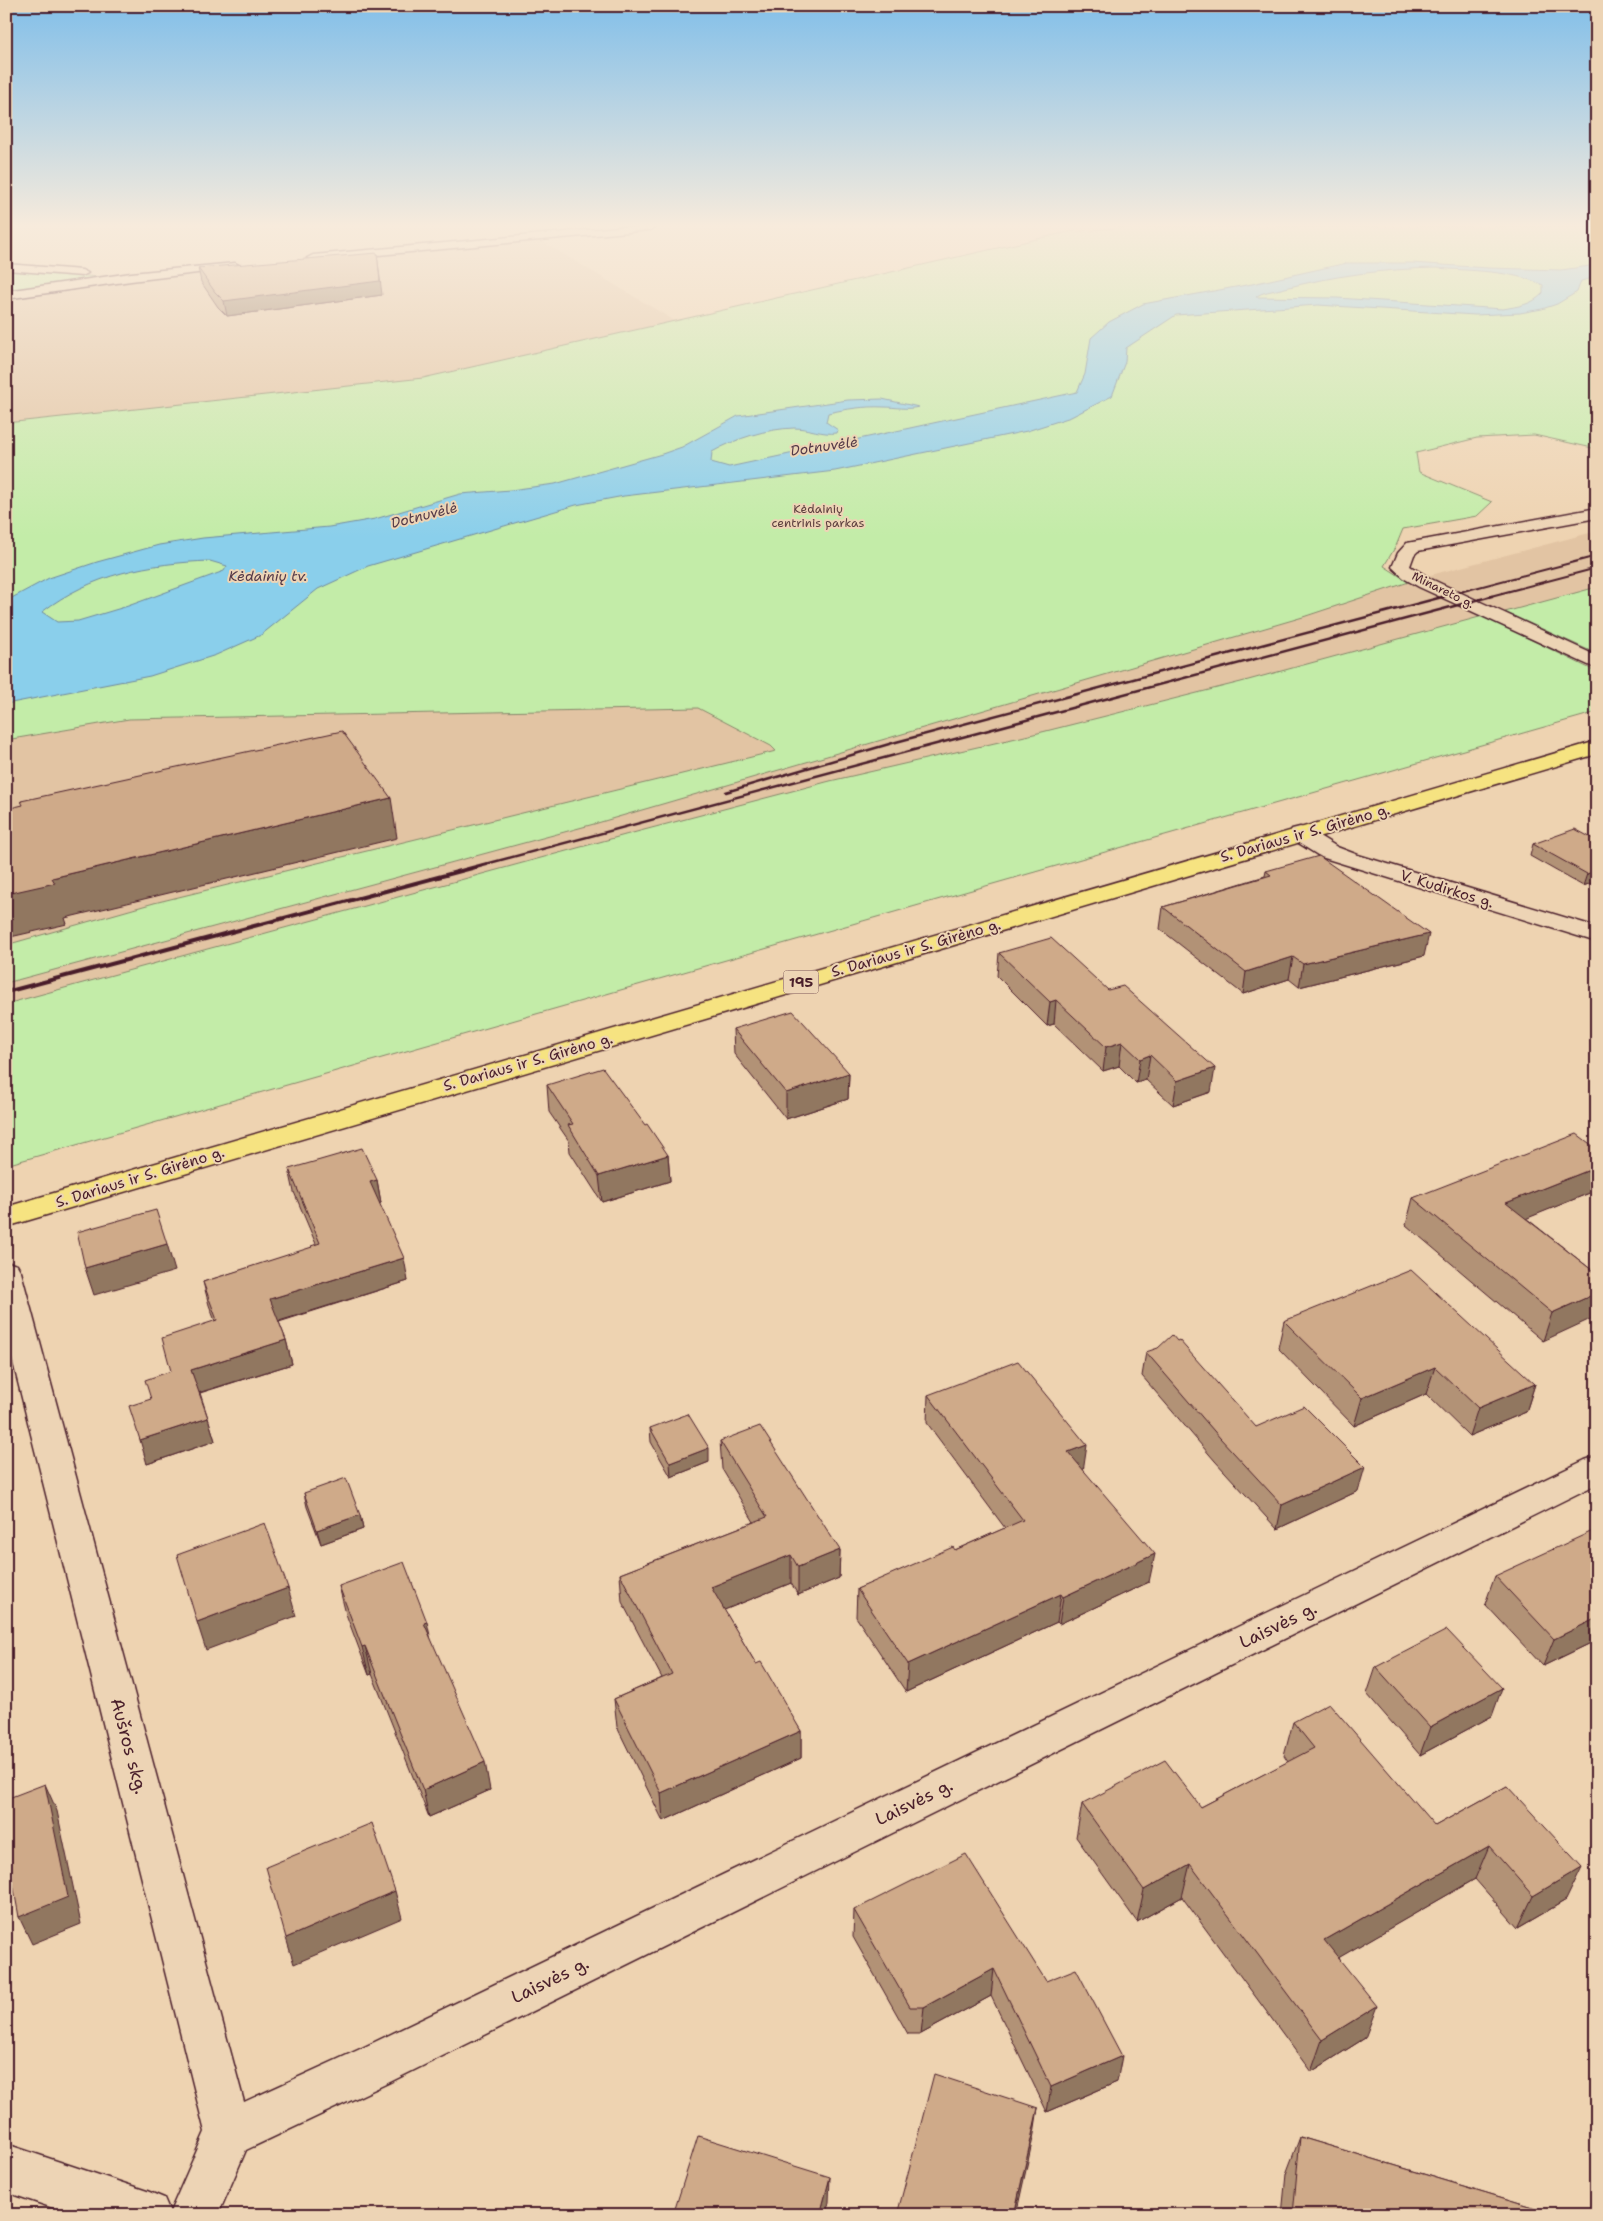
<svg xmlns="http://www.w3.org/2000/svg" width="1603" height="2221" font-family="'Shantell Sans',sans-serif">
<rect width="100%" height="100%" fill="#eed3b1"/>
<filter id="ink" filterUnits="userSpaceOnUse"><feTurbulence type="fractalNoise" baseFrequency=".02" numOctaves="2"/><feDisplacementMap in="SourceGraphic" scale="10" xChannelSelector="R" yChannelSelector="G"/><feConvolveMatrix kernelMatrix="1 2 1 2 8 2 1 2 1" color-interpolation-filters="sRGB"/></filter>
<g filter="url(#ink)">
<g fill="#e2c4a3">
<polygon points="538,239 675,321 423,378 6,423 6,297 186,273"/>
<polygon points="1597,531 1597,587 1505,612 1427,576"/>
<polygon points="1409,582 1483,616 1241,682 1038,733 830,781 625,835 6,1004 6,983 594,824 1303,617"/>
<polygon points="698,708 771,746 776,751 154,903 6,945 6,740 129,719"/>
</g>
<g fill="#c3eca8" stroke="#86866a">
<polygon points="1131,227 1597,227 1597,449 1534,435 1477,438 1416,453 1419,472 1492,502 1477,516 1403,529 1396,546 1384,566 1409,582 1303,617 594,824 6,983 6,945 154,903 776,751 771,746 698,708 129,719 6,740 6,423 423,378 1068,232"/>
<polygon points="6,270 87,276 98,277 6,293"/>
<polygon points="1597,587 1597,654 1505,612"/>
<polygon points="1483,616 1597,672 1597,712 6,1165 6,1004 625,835 830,781 1038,733 1241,682"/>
</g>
<path fill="#8acfeb" stroke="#70899e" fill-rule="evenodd" d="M1347,263H1412L1488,268L1561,270L1597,265V277L1581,281L1577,292L1557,304L1542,309L1520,313L1475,315L1318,305L1176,315L1126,348L1125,362L1112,396L1071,417L1027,431L835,471L624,496L576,505L368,566L318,589L261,635L216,655L150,676L6,704V601L49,578L97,562L159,545L203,538L329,527L375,519L460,494L510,490L555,484L662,454L682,447L738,416L848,400L882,399L919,407C907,410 896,407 884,407C865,406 846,409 828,413L826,422L838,430L837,433C822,435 809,428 794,428C766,429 737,438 712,452L711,462L729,467L1077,392L1085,374L1091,338L1109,322L1143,304L1252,284ZM1436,268C1471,271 1511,270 1543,285V293C1532,305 1519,306 1503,309L1337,298L1256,297C1261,292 1273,291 1281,289C1332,276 1383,269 1436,268ZM210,561L227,566L224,571L128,606L78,621L57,622L42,612C91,574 150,563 210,561Z"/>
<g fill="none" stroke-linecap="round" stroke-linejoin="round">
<defs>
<g id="minor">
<polygon points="620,227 655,227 650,230 313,261 307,258 313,255"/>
<polygon points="235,263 241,266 239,268 131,281 6,299 6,291 131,273"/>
<polygon points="6,264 82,270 88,273 82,276 6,270"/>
<polygon points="1597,508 1597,518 1418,551 1414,555 1410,566 1431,579 1597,656 1597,669 1419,587 1405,579 1392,567 1398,553 1407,543"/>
<polygon points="1300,827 1308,829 1337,847 1358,855 1597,927 1597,942 1321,857 1292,839 1289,834 1292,829"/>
<polygon points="6,1262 17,1265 21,1272 244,2102 358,2050 1585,1460 1597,1456 1597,1484 390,2082 246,2150 218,2215 74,2215 6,2192 6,2144 147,2191 164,2198 170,2212 205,2132 6,1334"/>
</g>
<polygon id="major" points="1597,741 1597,754 6,1227 6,1207"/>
</defs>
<use href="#minor" stroke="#4a1f2b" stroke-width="3"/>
<use href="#major" stroke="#4a1f2b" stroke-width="3"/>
<use href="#minor" fill="#edd4b5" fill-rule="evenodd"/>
<use href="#major" fill="#f6e381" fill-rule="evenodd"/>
<g stroke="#4a1f2b" stroke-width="2">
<polyline points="1441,597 1597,556"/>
<polyline points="1487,597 1597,568"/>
</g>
<g stroke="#4a1f2b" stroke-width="2.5">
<polyline points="726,792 896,742 1446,596"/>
<polyline points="482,865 1492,596"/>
</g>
<polyline stroke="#4a1f2b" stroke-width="4" points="6,992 487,864"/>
</g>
<g fill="#b29276" stroke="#4a1f2b">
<polygon points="198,268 382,295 227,316 218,307 201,282"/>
<polygon points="1597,841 1597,881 1583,886 1530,856 1533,844"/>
<polygon points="1266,871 1424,956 1299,987 1289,979 1243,994 1160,929 1163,907 1265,876"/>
<polygon points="999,953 1211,1092 1173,1105 1146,1080 1136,1083 1119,1066 1103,1071 1054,1024 1047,1026 997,976"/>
<polygon points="733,1029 849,1073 848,1099 786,1119 734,1054"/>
<polygon points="547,1085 668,1155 670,1181 602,1202 570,1152 569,1141 549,1112"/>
<polygon points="1597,1149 1597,1190 1526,1218 1597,1274 1543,1341 1406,1225 1413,1198"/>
<polygon points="289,1169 377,1180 381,1203 379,1203 408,1281 279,1322 286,1340 292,1364 200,1393 208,1418 215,1441 147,1464 151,1399 171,1371 215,1321 209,1305 203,1282 312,1248 316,1244 294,1192"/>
<polygon points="1284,1321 1535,1384 1526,1412 1469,1436 1426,1394 1354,1426 1278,1348"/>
<polygon points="1146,1352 1256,1427 1358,1491 1277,1529 1215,1461 1142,1376"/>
<polygon points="928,1395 1083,1470 1149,1582 1059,1624 1057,1622 906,1692 856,1617 857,1589 955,1550 1005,1528 927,1423"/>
<polygon points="650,1428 709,1462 671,1477 651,1442"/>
<polygon points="720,1441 840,1550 839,1578 798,1595 791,1583 724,1610 756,1664 801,1731 801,1758 663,1821 617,1727 614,1699 662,1678 622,1602 620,1574 754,1522 722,1469"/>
<polygon points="304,1493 360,1515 363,1529 321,1544 307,1507"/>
<polygon points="1495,1576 1597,1640 1543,1666 1485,1604"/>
<polygon points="339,1586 431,1640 490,1790 429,1817 372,1674 369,1675 346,1614"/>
<polygon points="1376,1667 1492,1716 1420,1755 1367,1694"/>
<polygon points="1293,1722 1435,1826 1507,1786 1566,1900 1518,1928 1475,1879 1339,1957 1365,2038 1311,2072 1182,1897 1137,1922 1076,1837 1082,1804 1201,1807 1288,1762 1284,1756"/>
<polygon points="854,1910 1046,1981 1117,2082 1047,2112 991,1996 921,2034 908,2034 853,1937"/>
<polygon points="1300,2137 1560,2215 1282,2215 1286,2174"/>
</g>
<g fill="#917760" stroke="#4a1f2b">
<polygon points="377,253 382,295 227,316 224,301"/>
<polygon points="391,798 397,838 65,918 67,924 6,938 6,894 52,878"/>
<polygon points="1597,870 1597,881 1583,886 1587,874"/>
<polygon points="1429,934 1424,956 1299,987 1303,964"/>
<polygon points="1293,957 1289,979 1243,994 1246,972"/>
<polygon points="1056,1000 1054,1024 1047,1026 1050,1002"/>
<polygon points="1122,1042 1119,1066 1103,1071 1106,1047"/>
<polygon points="1150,1055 1146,1080 1136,1083 1140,1059"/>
<polygon points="1215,1068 1211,1092 1173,1105 1177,1081"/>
<polygon points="849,1073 848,1099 786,1119 786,1093"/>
<polygon points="668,1155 670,1181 602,1202 599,1176"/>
<polygon points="1597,1167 1597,1190 1498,1230 1506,1203"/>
<polygon points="377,1180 381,1203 374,1205 370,1182"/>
<polygon points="167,1244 175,1271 94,1295 85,1268"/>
<polygon points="404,1258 408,1281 276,1322 270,1299"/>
<polygon points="1597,1293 1597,1316 1543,1341 1552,1313"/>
<polygon points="286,1340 292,1364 198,1393 191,1370"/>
<polygon points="1435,1367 1426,1394 1354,1426 1362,1398"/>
<polygon points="1535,1384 1526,1412 1469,1436 1478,1408"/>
<polygon points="208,1418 215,1441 147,1464 140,1440"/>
<polygon points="1087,1445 1083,1472 1068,1452"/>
<polygon points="709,1448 709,1462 671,1477 670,1463"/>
<polygon points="1365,1467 1358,1491 1277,1529 1282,1505"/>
<polygon points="360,1515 363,1529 321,1544 317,1530"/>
<polygon points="840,1550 839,1578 798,1595 798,1567"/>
<polygon points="1155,1554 1149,1582 1059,1624 1063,1597"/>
<polygon points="791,1555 791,1583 712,1615 711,1587"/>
<polygon points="288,1588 296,1616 206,1650 197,1622"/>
<polygon points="1061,1594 1057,1622 906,1692 908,1664"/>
<polygon points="1597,1618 1597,1640 1543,1666 1554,1639"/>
<polygon points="427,1622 433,1649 424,1623"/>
<polygon points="365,1646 372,1674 369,1675 362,1647"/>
<polygon points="1502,1688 1492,1716 1420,1755 1430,1727"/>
<polygon points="801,1731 801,1758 663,1821 661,1793"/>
<polygon points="485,1762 490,1790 429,1817 423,1790"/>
<polygon points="45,1784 57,1811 81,1924 32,1944 19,1917"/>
<polygon points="1489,1846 1475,1879 1314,1972 1324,1940"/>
<polygon points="1190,1864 1182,1897 1137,1922 1144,1890"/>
<polygon points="1582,1867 1566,1900 1518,1928 1533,1896"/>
<polygon points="395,1891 402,1918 294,1964 286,1938"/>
<polygon points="994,1969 991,1996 921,2034 924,2007"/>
<polygon points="1377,2006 1365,2038 1311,2072 1322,2040"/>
<polygon points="1122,2056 1117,2082 1047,2112 1051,2087"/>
<polygon points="1038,2108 1034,2134 1016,2215 1014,2215"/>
<polygon points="830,2177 829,2202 826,2215 820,2215"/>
</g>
<g fill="#cfaa89" stroke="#4a1f2b">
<polygon points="377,253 380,281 224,301 215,292 198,268"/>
<polygon points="342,731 391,798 52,878 55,883 6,894 6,809 23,805 21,801"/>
<polygon points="1575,829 1597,841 1597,870 1587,874 1533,844"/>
<polygon points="1319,856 1429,934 1303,964 1293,957 1246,972 1163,907 1271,875 1266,871"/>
<polygon points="1051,938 1108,990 1123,986 1215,1068 1177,1081 1150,1055 1140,1059 1122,1042 1106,1047 1056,1000 1050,1002 999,953"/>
<polygon points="793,1011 849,1073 786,1093 733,1029"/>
<polygon points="603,1068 645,1125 647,1124 668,1155 599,1176 568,1125 573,1124 547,1085"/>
<polygon points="1577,1134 1597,1149 1597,1167 1506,1203 1597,1274 1597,1293 1552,1313 1413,1198"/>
<polygon points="362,1148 377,1180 370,1182 404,1258 270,1299 286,1340 191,1370 208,1418 140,1440 129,1406 151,1399 145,1380 171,1371 162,1338 217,1320 203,1282 312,1247 311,1246 320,1243 289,1169"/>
<polygon points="156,1210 167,1244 85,1268 77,1232"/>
<polygon points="1411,1270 1535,1384 1478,1408 1435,1367 1362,1398 1284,1321"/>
<polygon points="1172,1335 1177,1341 1179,1340 1256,1427 1304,1406 1365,1467 1282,1505 1220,1438 1146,1352 1158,1348"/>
<polygon points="1018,1361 1087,1445 1068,1452 1155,1554 1063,1597 1061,1594 908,1664 857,1589 953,1547 955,1550 1023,1520 928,1395"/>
<polygon points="688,1414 709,1448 670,1463 650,1428"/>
<polygon points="760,1426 840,1550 798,1567 791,1555 711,1587 756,1664 761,1662 801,1731 661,1793 614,1699 672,1674 620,1574 767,1517 720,1441"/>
<polygon points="346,1478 360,1515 317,1530 304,1493"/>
<polygon points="265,1523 288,1588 197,1622 177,1555"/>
<polygon points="1597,1529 1597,1618 1554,1639 1495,1576"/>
<polygon points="404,1562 427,1622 424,1623 485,1762 423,1790 365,1646 362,1647 339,1586"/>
<polygon points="1447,1630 1502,1688 1430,1727 1376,1667"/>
<polygon points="1329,1703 1435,1826 1507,1786 1582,1867 1533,1896 1489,1846 1324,1940 1377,2006 1322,2040 1190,1864 1144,1890 1082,1804 1165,1760 1201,1807 1314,1748 1293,1722"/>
<polygon points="45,1784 68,1897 19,1917 6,1845 6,1799"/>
<polygon points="372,1823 395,1891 286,1938 266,1867"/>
<polygon points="966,1854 1046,1981 1076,1969 1122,2056 1051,2087 994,1969 924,2007 910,2007 854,1910"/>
<polygon points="934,2074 1038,2108 1014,2215 897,2215"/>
<polygon points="698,2136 830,2177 820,2215 673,2215"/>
<polygon points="1300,2137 1560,2215 1293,2215"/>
</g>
</g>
<linearGradient id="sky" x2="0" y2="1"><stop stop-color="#82bfe9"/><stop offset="0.42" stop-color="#f7ebdc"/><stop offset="1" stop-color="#f7ebdc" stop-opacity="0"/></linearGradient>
<rect width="1603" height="537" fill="url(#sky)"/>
<g text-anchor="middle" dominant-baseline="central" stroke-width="4" stroke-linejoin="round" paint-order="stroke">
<g font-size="12" fill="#5c3e3e" stroke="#edd4b5">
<text x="818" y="509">Kėdainių<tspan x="818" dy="14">centrinis parkas</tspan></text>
</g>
<g font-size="12" fill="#4a1f2b" stroke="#edd4b5">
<text transform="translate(1443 590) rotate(26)">Minareto g.</text>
</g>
<g font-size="14" font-style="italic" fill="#543948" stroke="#edd4b5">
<text transform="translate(824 446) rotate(-8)">Dotnuvėlė</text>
<text transform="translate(424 515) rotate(-14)">Dotnuvėlė</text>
<text x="268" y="576">Kėdainių tv.</text>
</g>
<rect fill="#edd4b5" stroke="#7b5554" stroke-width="1" x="783.5" y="970.5" width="35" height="23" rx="4"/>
<g font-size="14" font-weight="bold" fill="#4a1f2b">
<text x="801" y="982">195</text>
</g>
<g font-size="15" fill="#4a1f2b" stroke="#edd4b5">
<text transform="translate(1305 833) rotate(-16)">S. Dariaus ir S. Girėno g.</text>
<text transform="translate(1447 889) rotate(17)">V. Kudirkos g.</text>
<text transform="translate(916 948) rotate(-16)">S. Dariaus ir S. Girėno g.</text>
<text transform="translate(528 1062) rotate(-16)">S. Dariaus ir S. Girėno g.</text>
<text transform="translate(140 1177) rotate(-17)">S. Dariaus ir S. Girėno g.</text>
</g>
<g font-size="18" fill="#4a1f2b" stroke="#edd4b5">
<text transform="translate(1278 1625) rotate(-26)">Laisvės g.</text>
<text transform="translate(129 1746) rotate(75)">Aušros skg.</text>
<text transform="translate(914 1802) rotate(-26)">Laisvės g.</text>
<text transform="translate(550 1980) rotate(-26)">Laisvės g.</text>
</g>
</g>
<rect width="1603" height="2221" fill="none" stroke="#edd4b5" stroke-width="25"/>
<rect x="12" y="12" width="1578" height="2196" fill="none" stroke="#4a1f2b" stroke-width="2" filter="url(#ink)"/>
</svg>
